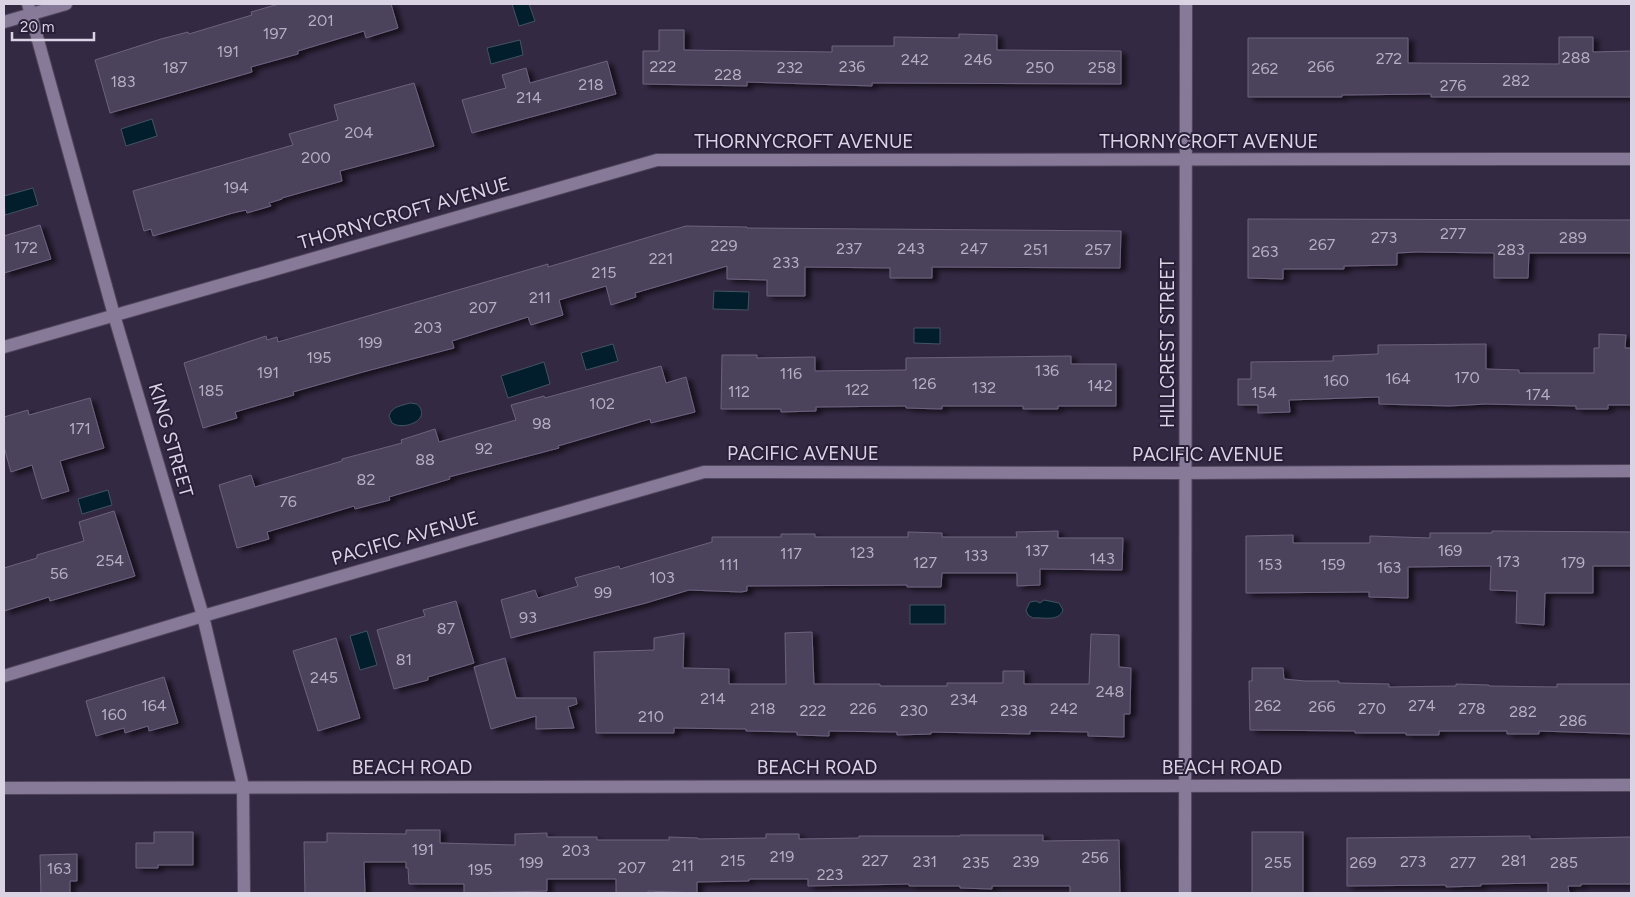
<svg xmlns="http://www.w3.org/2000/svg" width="1635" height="897" font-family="Figtree,sans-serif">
<defs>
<filter id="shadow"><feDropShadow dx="5.5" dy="3" stdDeviation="2.5" flood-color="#0009"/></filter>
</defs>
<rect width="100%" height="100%" fill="#342943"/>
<g fill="#021d2c" stroke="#425463">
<polygon points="512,4 529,4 535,21 519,26"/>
<polygon points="520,40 523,55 491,64 487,48"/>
<polygon points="152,119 157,136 126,146 121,129"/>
<polygon points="33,188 38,205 5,215 4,196"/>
<polygon points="714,291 749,292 748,310 713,309"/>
<polygon points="914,328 940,328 940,344 914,343"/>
<polygon points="613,344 618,361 586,370 581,353"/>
<polygon points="544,362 550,384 508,398 501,376"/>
<path d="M410,403L417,404C433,420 403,431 392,423L389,416C392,406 401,406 410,403Z"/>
<polygon points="108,490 112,505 82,514 78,499"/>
<path d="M1044,600L1059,603L1063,610C1059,622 1043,617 1033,618L1028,615L1026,610L1030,602L1036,601L1040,603Z"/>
<rect x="910" y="605" width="35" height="19"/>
<polygon points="367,631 377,665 360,670 350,636"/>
</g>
<g fill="#4c425b" stroke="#6d627f" filter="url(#shadow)">
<polygon points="279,4 391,4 398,28 366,38 364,31 298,51 298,54 251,67 252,72 110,113 95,60 161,39 188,32 189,34 252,15 251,12"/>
<polygon points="659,30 684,30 684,50 832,52 832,46 894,46 894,37 959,38 959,34 997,35 997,50 1121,51 1121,84 872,83 872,86 747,82 747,86 643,84 643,51 659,51"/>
<polygon points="1559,37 1593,37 1593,52 1631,51 1631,97 1431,97 1431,94 1342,95 1342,97 1248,97 1248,38 1408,38 1408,63 1559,64"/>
<polygon points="607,61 616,94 472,133 462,100 506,88 502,75 526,68 530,83"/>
<polygon points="414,83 434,146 340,171 342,181 282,198 282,199 269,203 271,206 247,213 246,210 233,213 153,236 151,229 144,231 133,191 293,145 289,134 338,120 334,105"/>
<polygon points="1248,219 1631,220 1631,253 1529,253 1528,278 1494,278 1494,253 1417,252 1397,253 1397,265 1344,266 1344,269 1283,269 1283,279 1248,278"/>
<polygon points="40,225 51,259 4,273 4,236"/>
<polygon points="686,226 747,227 747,228 1121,231 1120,268 932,267 932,278 890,278 890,268 805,267 805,296 767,296 767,280 727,279 727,266 635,293 636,297 611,305 606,286 559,300 563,315 531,325 528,317 452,341 454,348 363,372 293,392 294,395 235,412 237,418 203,428 184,363 266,336 267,340 277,337 278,342 548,264 548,267"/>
<polygon points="1599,334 1626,335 1625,348 1631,348 1631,405 1608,405 1608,409 1576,409 1576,406 1486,404 1449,406 1379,404 1379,397 1289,400 1290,412 1258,413 1258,405 1238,405 1238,379 1251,379 1251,362 1333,361 1333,356 1378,354 1378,345 1486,344 1486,369 1519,370 1519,373 1594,373 1594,348 1599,348"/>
<polygon points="722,355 757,355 757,358 815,357 815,371 906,370 906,358 1071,356 1071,364 1116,364 1116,406 1058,406 1058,409 1023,409 1023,406 942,406 942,409 906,408 906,406 816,407 816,411 781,412 781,409 721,409"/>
<polygon points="661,366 666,383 686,377 695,412 651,423 650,419 558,446 559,448 449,477 450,479 389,497 390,500 355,509 354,506 267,532 269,539 237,548 219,485 251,475 255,487 342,461 342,459 402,443 401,440 435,429 439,442 516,420 511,405 544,396 545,398"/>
<polygon points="90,398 104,448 60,461 69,491 42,499 32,465 11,472 4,447 4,417 28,410 29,415"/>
<polygon points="114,511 135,576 50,601 49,597 4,611 4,568 37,558 37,555 84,541 79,522"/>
<polygon points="1058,531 1058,538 1123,538 1122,570 1040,569 1040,585 1017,586 1017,573 942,573 941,587 907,587 907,585 747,586 747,591 741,592 689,590 646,603 511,638 501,600 535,590 538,598 578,586 575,578 619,566 620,569 712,542 712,537 781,537 781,534 815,534 815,537 908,537 908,532 942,533 942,537 1017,537 1016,532"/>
<polygon points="1492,531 1631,532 1631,566 1593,566 1593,593 1545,593 1544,625 1516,623 1517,591 1490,590 1491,566 1408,567 1408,598 1369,597 1369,592 1246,593 1246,536 1293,535 1293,543 1370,543 1370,536 1430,538 1430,533 1492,533"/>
<polygon points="456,601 474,663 428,677 428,680 394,689 377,630 425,616 423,610"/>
<polygon points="812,632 814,684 880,684 880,686 947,686 947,683 1003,683 1003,671 1024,671 1024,684 1089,684 1091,634 1119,635 1119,667 1131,668 1130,714 1124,714 1124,737 1088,736 1088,732 1030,731 1030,734 931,732 931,734 897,735 897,732 829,731 829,736 797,735 797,732 746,731 746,729 674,728 674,733 596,733 594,652 654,650 654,638 684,633 683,668 729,669 729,684 786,684 785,633"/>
<polygon points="336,638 360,718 318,731 293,651"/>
<polygon points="505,658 516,698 576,698 577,704 568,707 574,728 536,729 536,716 491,729 474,667"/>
<polygon points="1252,668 1283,668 1284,679 1305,681 1339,681 1339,683 1389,684 1389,687 1456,686 1456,684 1489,685 1489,686 1557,687 1557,684 1631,684 1631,734 1539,731 1539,734 1507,734 1507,731 1439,731 1439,735 1406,735 1406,733 1355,733 1355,731 1250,730 1249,681 1252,681"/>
<polygon points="164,677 178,723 149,731 148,726 125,733 124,728 96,736 86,701"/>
<polygon points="406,830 440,830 440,843 515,845 515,834 547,833 547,837 597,837 597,840 669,840 669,837 698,838 698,839 766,838 766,834 799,834 799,839 859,838 859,836 960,836 960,835 1043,835 1043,841 1119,840 1120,893 1070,893 1070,886 992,886 992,889 960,888 960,886 909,886 909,884 808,886 808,879 749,879 749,881 697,882 697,893 648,891 648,893 616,893 616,879 547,879 547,891 464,893 464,884 409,884 408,868 406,868 406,862 364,862 365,893 305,893 304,842 327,842 327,833 406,834"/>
<polygon points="154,832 193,832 193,865 158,865 158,868 136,868 136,843 154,843"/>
<rect x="1252" y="832" width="51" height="61"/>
<polygon points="1530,836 1530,839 1631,837 1631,884 1581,884 1581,886 1568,886 1569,893 1548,893 1548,883 1481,884 1481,886 1446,887 1446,885 1347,886 1347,838"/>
<polygon points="77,854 77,881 70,881 70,893 41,893 40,855"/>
</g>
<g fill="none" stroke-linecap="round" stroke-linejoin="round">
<defs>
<g id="minor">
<polyline points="28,4 114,315 203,616 243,786 244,893"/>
<polyline points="4,22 66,4"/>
<polyline points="4,347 657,160 1631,159"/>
<polyline points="4,676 203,616 704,472 1185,473 1631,471"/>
<polyline points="4,788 1631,785"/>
<polyline points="1185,893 1186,4"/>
</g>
</defs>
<use href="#minor" stroke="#51475d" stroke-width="14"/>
<use href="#minor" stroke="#867a98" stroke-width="12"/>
</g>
<g text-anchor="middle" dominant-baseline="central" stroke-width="4" stroke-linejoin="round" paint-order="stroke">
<g font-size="16" fill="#b6afc2">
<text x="321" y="20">201</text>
<text x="275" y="33">197</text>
<text x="228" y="51">191</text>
<text x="1576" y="57">288</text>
<text x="1389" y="58">272</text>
<text x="915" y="59">242</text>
<text x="978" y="59">246</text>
<text x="663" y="66">222</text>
<text x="852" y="66">236</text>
<text x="1321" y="66">266</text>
<text x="175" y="67">187</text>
<text x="790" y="67">232</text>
<text x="1040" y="67">250</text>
<text x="1102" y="67">258</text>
<text x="1265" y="68">262</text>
<text x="728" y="74">228</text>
<text x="1516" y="80">282</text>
<text x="123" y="81">183</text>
<text x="591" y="84">218</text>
<text x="1453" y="85">276</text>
<text x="529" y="97">214</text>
<text x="359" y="132">204</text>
<text x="316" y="157">200</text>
<text x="236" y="187">194</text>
<text x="1453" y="233">277</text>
<text x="1384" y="237">273</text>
<text x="1573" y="237">289</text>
<text x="1322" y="244">267</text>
<text x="724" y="245">229</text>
<text x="26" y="247">172</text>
<text x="849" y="248">237</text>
<text x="911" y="248">243</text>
<text x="974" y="248">247</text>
<text x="1036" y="249">251</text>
<text x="1098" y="249">257</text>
<text x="1511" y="249">283</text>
<text x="1265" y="251">263</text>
<text x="661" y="258">221</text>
<text x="786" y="262">233</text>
<text x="604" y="272">215</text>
<text x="540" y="297">211</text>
<text x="483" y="307">207</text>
<text x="428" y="327">203</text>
<text x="370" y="342">199</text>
<text x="319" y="357">195</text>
<text x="1047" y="370">136</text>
<text x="268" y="372">191</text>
<text x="791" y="373">116</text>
<text x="1467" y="377">170</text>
<text x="1398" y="378">164</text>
<text x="1336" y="380">160</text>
<text x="924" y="383">126</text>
<text x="1100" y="385">142</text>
<text x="984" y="387">132</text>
<text x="857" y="389">122</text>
<text x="211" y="390">185</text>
<text x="739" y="391">112</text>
<text x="1264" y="392">154</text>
<text x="1538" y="394">174</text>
<text x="602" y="403">102</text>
<text x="542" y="423">98</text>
<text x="80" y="428">171</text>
<text x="484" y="448">92</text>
<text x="425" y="459">88</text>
<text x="366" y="479">82</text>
<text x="288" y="501">76</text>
<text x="1037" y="550">137</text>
<text x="1450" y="550">169</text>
<text x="862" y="552">123</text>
<text x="791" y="553">117</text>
<text x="976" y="555">133</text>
<text x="1102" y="558">143</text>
<text x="110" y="560">254</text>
<text x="1508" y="561">173</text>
<text x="925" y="562">127</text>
<text x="1573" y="562">179</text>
<text x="729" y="564">111</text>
<text x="1270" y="564">153</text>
<text x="1333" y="564">159</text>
<text x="1389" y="567">163</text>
<text x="59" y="573">56</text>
<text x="662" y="577">103</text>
<text x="603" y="592">99</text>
<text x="528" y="617">93</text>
<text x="446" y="628">87</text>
<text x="404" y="659">81</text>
<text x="324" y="677">245</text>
<text x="1110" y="691">248</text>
<text x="713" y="698">214</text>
<text x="964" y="699">234</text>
<text x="154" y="705">164</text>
<text x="1268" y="705">262</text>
<text x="1422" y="705">274</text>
<text x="1322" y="706">266</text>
<text x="763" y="708">218</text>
<text x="863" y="708">226</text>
<text x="1064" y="708">242</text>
<text x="1372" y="708">270</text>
<text x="1472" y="708">278</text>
<text x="813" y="710">222</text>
<text x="914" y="710">230</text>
<text x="1014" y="710">238</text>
<text x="1523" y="711">282</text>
<text x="114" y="714">160</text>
<text x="651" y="716">210</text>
<text x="1573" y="720">286</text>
<text x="423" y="849">191</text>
<text x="576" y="850">203</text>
<text x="782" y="856">219</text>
<text x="1095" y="857">256</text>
<text x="733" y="860">215</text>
<text x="875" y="860">227</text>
<text x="1514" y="860">281</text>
<text x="925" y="861">231</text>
<text x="1026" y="861">239</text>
<text x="1413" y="861">273</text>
<text x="531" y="862">199</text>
<text x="976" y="862">235</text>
<text x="1278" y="862">255</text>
<text x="1363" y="862">269</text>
<text x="1463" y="862">277</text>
<text x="1564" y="862">285</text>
<text x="683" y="865">211</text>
<text x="632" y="867">207</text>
<text x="59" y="868">163</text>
<text x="480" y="869">195</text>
<text x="830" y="874">223</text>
</g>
<g font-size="19" fill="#d9d3e4" stroke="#2a1f39">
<text x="804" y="141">THORNYCROFT AVENUE</text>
<text x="1209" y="141">THORNYCROFT AVENUE</text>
<text transform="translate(404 213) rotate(-16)">THORNYCROFT AVENUE</text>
<text transform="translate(1167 343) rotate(-90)">HILLCREST STREET</text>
<text transform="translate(171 440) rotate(74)">KING STREET</text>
<text x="803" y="453">PACIFIC AVENUE</text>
<text x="1208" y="454">PACIFIC AVENUE</text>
<text transform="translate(405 538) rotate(-16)">PACIFIC AVENUE</text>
<text x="412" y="767">BEACH ROAD</text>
<text x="817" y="767">BEACH ROAD</text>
<text x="1222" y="767">BEACH ROAD</text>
</g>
</g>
<rect width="1635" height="897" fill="none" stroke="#d9d3e4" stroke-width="10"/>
<path d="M12 32v8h82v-8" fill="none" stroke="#d9d3e4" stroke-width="2.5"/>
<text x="20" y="32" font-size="15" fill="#d9d3e4" stroke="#2a1f39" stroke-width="4" paint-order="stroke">20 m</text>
</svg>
